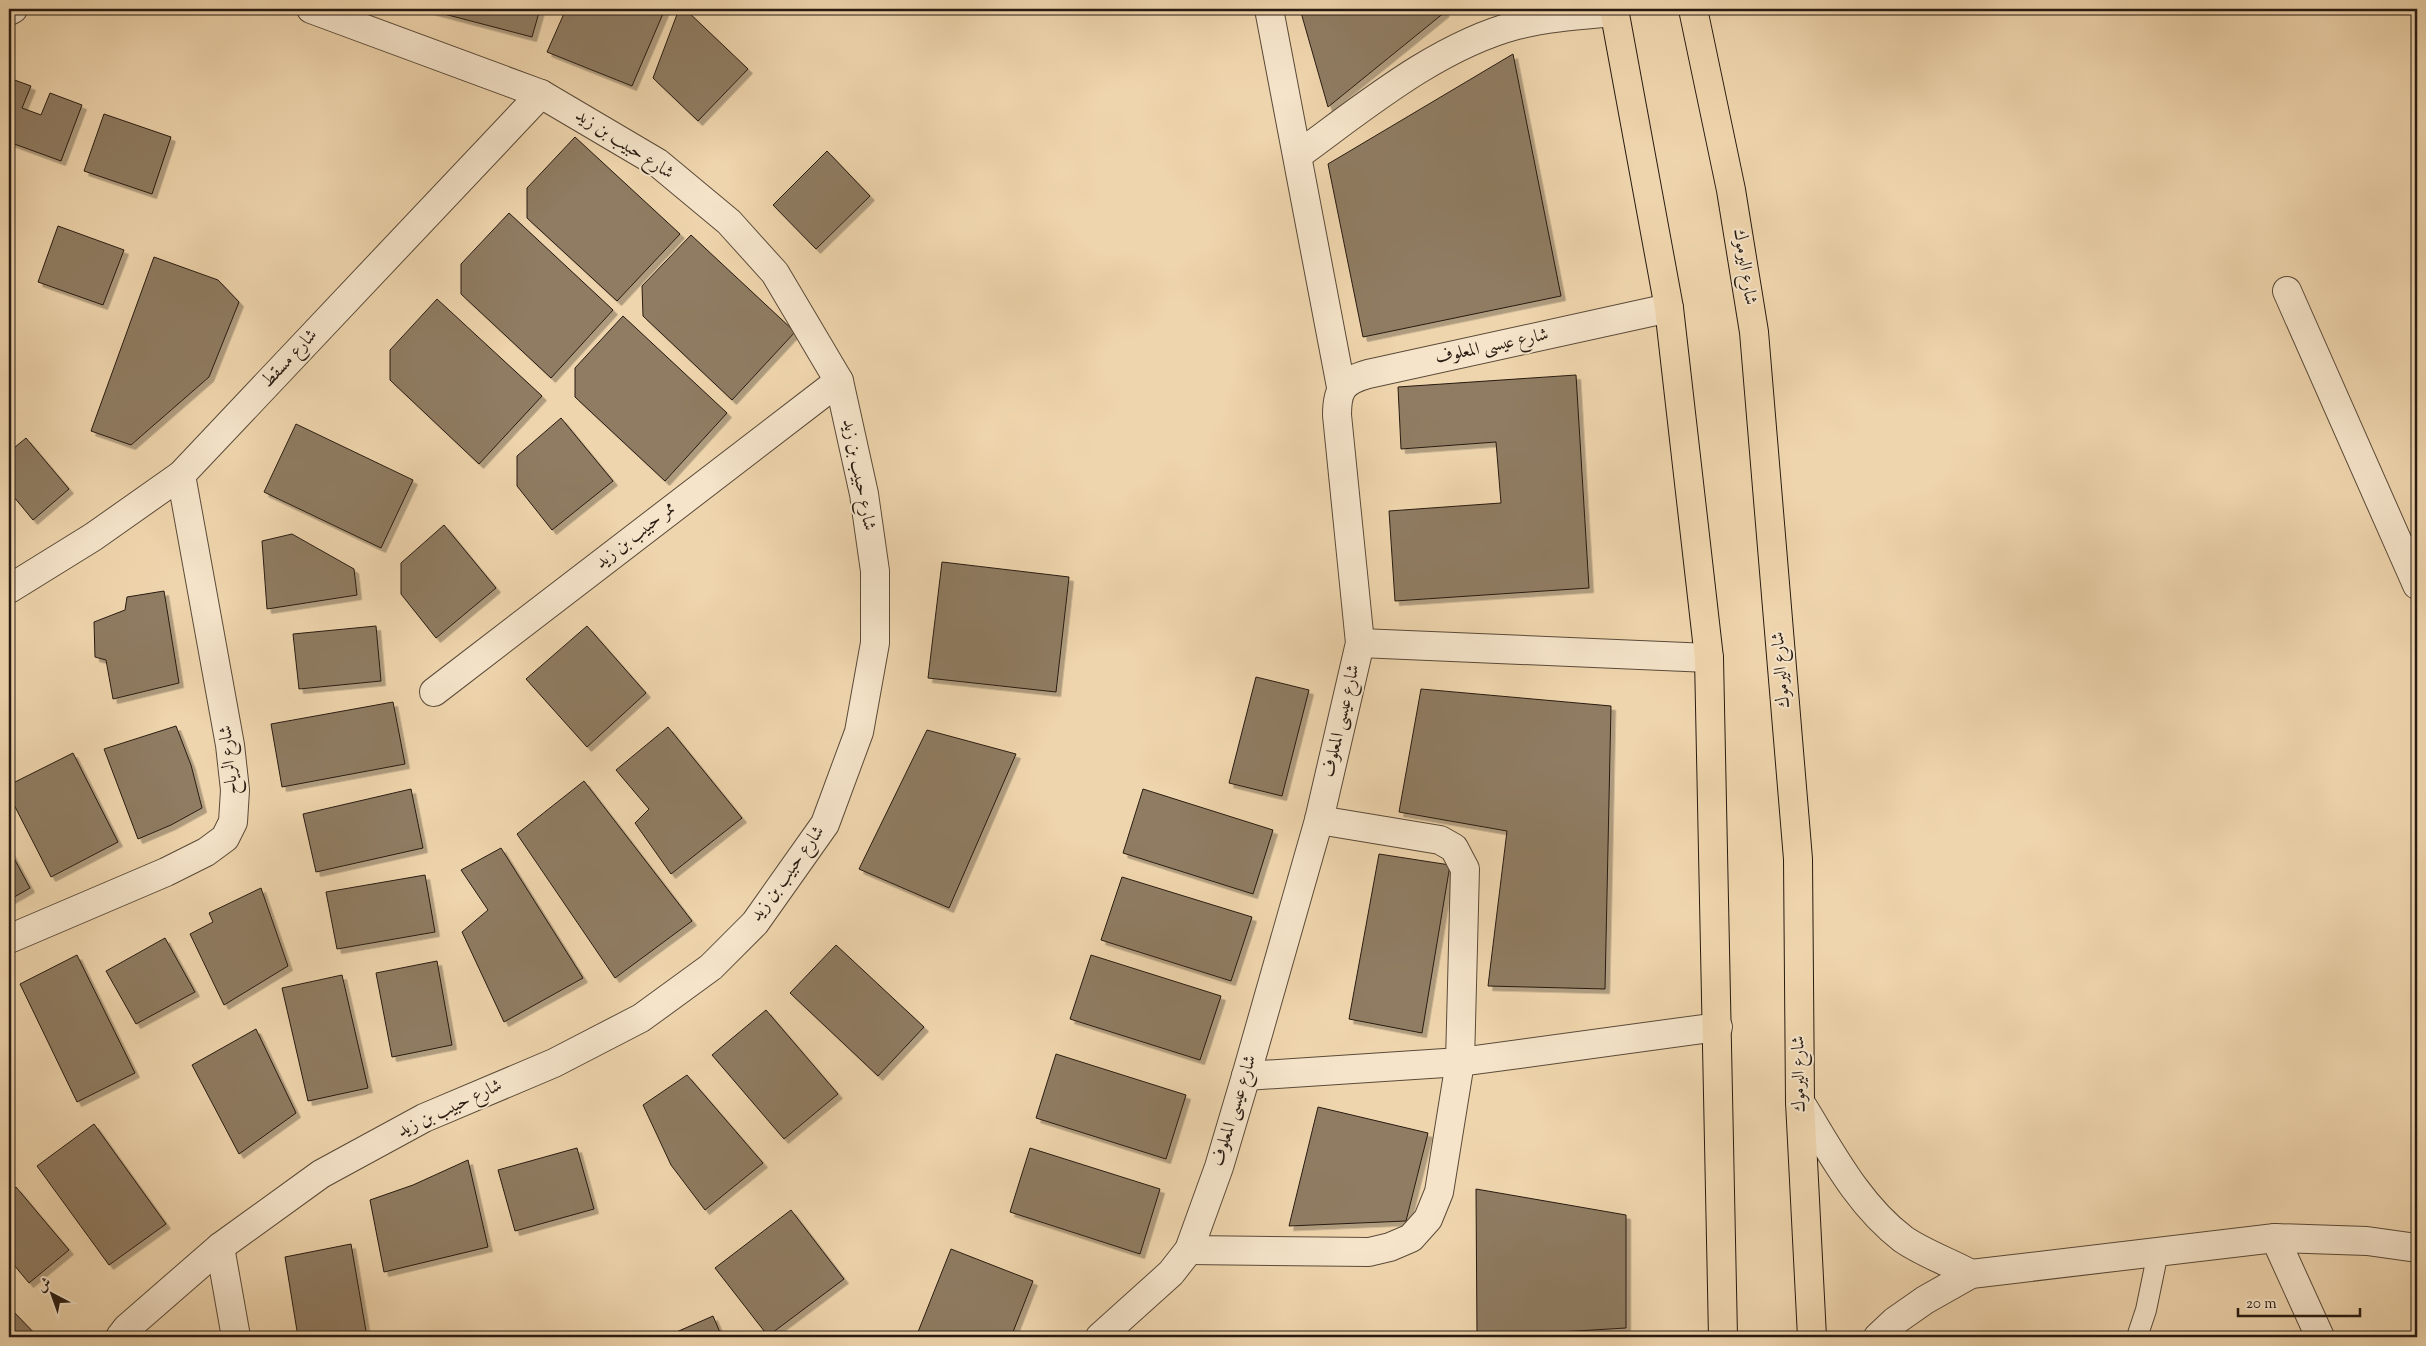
<svg xmlns="http://www.w3.org/2000/svg" width="2426" height="1346" font-family="'Sorts Mill Goudy',Amiri,serif">
<defs>
<filter id="shadow"><feDropShadow dx="4.5" dy="4.5" stdDeviation="0" flood-color="#0004"/></filter>
</defs>
<rect width="100%" height="100%" fill="#efd5ad"/>
<filter id="stains"><feTurbulence type="fractalNoise" baseFrequency=".004" numOctaves="4"/><feColorMatrix values="0 0 0 0 .2 0 0 0 0 .09 0 0 0 0 .02 0 0 0 .5 -.17"/></filter>
<radialGradient id="worn" r=".72"><stop offset=".6" stop-color="#630" stop-opacity="0"/><stop offset="1" stop-color="#630" stop-opacity=".3"/></radialGradient>
<g fill="#8f7c62" stroke="#281b11" filter="url(#shadow)">
<polygon points="425,9 540,9 532,37"/>
<polygon points="566,9 665,9 632,86 547,52"/>
<polygon points="679,9 685,9 748,69 698,121 653,78"/>
<polygon points="1300,9 1442,9 1445,12 1328,107"/>
<polygon points="1513,54 1561,296 1363,337 1328,164"/>
<polygon points="9,78 31,86 22,108 41,115 50,93 82,105 61,161 9,142 9,126 13,114 9,112"/>
<polygon points="104,114 171,137 152,194 84,171"/>
<polygon points="575,137 680,234 617,301 527,218 527,188"/>
<polygon points="827,151 870,196 816,249 773,205"/>
<polygon points="509,213 613,310 551,378 461,294 461,264"/>
<polygon points="58,226 124,250 103,305 38,282"/>
<polygon points="691,235 795,332 732,400 643,316 642,286"/>
<polygon points="154,257 218,280 239,302 209,377 131,445 91,431"/>
<polygon points="437,299 542,396 479,464 390,380 390,350"/>
<polygon points="623,316 727,413 665,481 575,397 575,368"/>
<polygon points="1576,375 1589,588 1395,601 1389,511 1501,503 1496,442 1401,449 1398,387"/>
<polygon points="561,418 613,481 552,530 517,486 517,456"/>
<polygon points="296,424 413,480 381,548 264,492"/>
<polygon points="26,438 69,489 33,520 9,491 9,452"/>
<polygon points="444,525 496,588 436,638 401,594 401,563"/>
<polygon points="292,534 354,569 357,595 267,609 262,541"/>
<polygon points="942,562 1069,577 1056,692 928,678"/>
<polygon points="164,591 179,683 113,699 106,660 95,657 94,622 125,610 127,597"/>
<polygon points="376,626 381,681 299,689 293,634"/>
<polygon points="587,626 646,693 587,747 526,679"/>
<polygon points="1256,677 1309,690 1282,796 1229,783"/>
<polygon points="1421,689 1611,706 1605,989 1488,986 1507,831 1399,812"/>
<polygon points="393,702 405,764 282,787 271,724"/>
<polygon points="176,726 191,765 202,808 171,825 138,839 104,749"/>
<polygon points="668,727 742,818 671,874 635,823 649,809 616,770"/>
<polygon points="927,730 1016,754 949,908 859,869"/>
<polygon points="73,753 118,842 51,877 9,795 9,785"/>
<polygon points="584,781 692,921 615,978 517,834"/>
<polygon points="411,789 423,848 316,872 303,814"/>
<polygon points="1143,789 1273,830 1253,894 1123,853"/>
<polygon points="501,848 583,978 504,1022 462,932 488,910 461,870"/>
<polygon points="9,849 30,888 9,900"/>
<polygon points="1379,854 1450,865 1422,1033 1349,1019"/>
<polygon points="425,875 435,932 337,949 326,892"/>
<polygon points="1122,877 1252,917 1231,981 1101,940"/>
<polygon points="261,888 288,966 224,1005 190,934 213,922 209,913"/>
<polygon points="165,938 195,992 136,1024 106,971"/>
<polygon points="836,945 924,1027 878,1076 790,993"/>
<polygon points="77,955 135,1073 77,1102 20,984"/>
<polygon points="1091,955 1221,996 1200,1060 1070,1019"/>
<polygon points="437,961 452,1045 392,1057 376,973"/>
<polygon points="342,975 368,1088 308,1101 282,988"/>
<polygon points="766,1010 838,1094 784,1139 712,1055"/>
<polygon points="256,1029 296,1113 239,1154 192,1065"/>
<polygon points="1056,1054 1186,1095 1166,1159 1036,1118"/>
<polygon points="687,1075 763,1163 705,1210 671,1165 643,1105"/>
<polygon points="1318,1107 1428,1133 1406,1221 1289,1226"/>
<polygon points="94,1124 166,1224 109,1265 37,1166"/>
<polygon points="577,1148 594,1209 515,1231 498,1170"/>
<polygon points="1030,1148 1160,1189 1140,1254 1010,1212"/>
<polygon points="468,1160 488,1247 384,1272 370,1200 413,1185"/>
<polygon points="16,1187 69,1250 29,1283 9,1259 9,1193"/>
<polygon points="1476,1189 1626,1215 1626,1328 1477,1337"/>
<polygon points="791,1210 844,1279 768,1336 715,1268"/>
<polygon points="351,1244 367,1337 298,1337 285,1257"/>
<polygon points="951,1249 1033,1281 1011,1337 916,1337"/>
<polygon points="9,1307 38,1337 9,1337"/>
<polygon points="713,1316 722,1337 665,1337"/>
</g>
<g fill="none" stroke-linecap="round" stroke-linejoin="round">
<defs>
<polyline id="service" points="2137,1337 2146,1310 2158,1252"/>
<g id="minor">
<polyline points="1269,9 1341,387"/>
<polyline points="9,11 13,9"/>
<path d="M1298,155C1364,107 1437,46 1517,25C1548,17 1582,15 1615,12"/>
<polyline points="2287,291 2417,585"/>
<polyline points="9,589 93,537 181,475 541,94"/>
<polyline points="1360,643 1709,658"/>
<polyline points="434,692 839,381"/>
<polyline points="9,939 166,872 206,852 225,838 233,822 235,790 230,745 181,475"/>
<polyline points="1246,1076 1460,1062 1718,1027"/>
<polyline points="2275,1238 2320,1337"/>
<polyline points="220,1247 236,1337"/>
<polyline points="1189,1250 1369,1252 1390,1247 1411,1238 1428,1219 1439,1192 1460,1062 1465,869 1454,848 1440,840 1319,820"/>
<polyline points="120,1337 127,1328 220,1247 321,1174 424,1118 554,1063 641,1018 711,967 755,923 825,824 859,732 875,643 875,571 864,494 839,381 775,273 729,222 658,163 541,94 311,9"/>
<path d="M1100,1337L1171,1273L1189,1250L1219,1167L1246,1076L1319,820L1360,643L1337,415C1337,389 1343,381 1368,374L1669,308"/>
</g>
<g id="tertiary">
<path d="M1800,1102C1830,1150 1857,1204 1903,1239C1923,1253 1949,1262 1971,1274"/>
<polyline points="1878,1337 1895,1321 1925,1300 1971,1274 2275,1238 2367,1241 2417,1248"/>
</g>
<g id="trunk">
<polyline points="1614,9 1669,308 1709,658 1723,1337"/>
<polyline points="1693,9 1731,190 1754,332 1798,859 1800,1102 1812,1337"/>
</g>
</defs>
<use href="#service" stroke="#5a4a38" stroke-width="22"/>
<use href="#minor" stroke="#5a4a38" stroke-width="30"/>
<use href="#tertiary" stroke="#5a4a38" stroke-width="30"/>
<use href="#trunk" stroke="#281b11" stroke-width="30"/>
<use href="#service" stroke="#f5e4ca" stroke-width="20"/>
<use href="#minor" stroke="#f5e4ca" stroke-width="28"/>
<use href="#tertiary" stroke="#f5e4ca" stroke-width="28"/>
<use href="#trunk" stroke="#efd5ad" stroke-width="28"/>
</g>
<g text-anchor="middle" dominant-baseline="central" stroke-width="4" stroke-linejoin="round" paint-order="stroke">
<g font-size="18" fill="#281b11" stroke="#f5e4ca">
<text transform="translate(624 145) rotate(33)">شارع حبيب بن زيد</text>
<text transform="translate(1744 267) rotate(81)">شارع اليرموك</text>
<text transform="translate(1492 347) rotate(-12)">شارع عيسى المعلوف</text>
<text transform="translate(290 359) rotate(-47)">شارع مسقط</text>
<text transform="translate(858 475) rotate(79)">شارع حبيب بن زيد</text>
<text transform="translate(636 536) rotate(-38)">ممر حبيب بن زيد</text>
<text transform="translate(1782 670) rotate(-95)">شارع اليرموك</text>
<text transform="translate(1342 721) rotate(-77)">شارع عيسى المعلوف</text>
<text transform="translate(230 760) rotate(-96)">شارع الرياح</text>
<text transform="translate(788 874) rotate(-54)">شارع حبيب بن زيد</text>
<text transform="translate(1800 1074) rotate(-91)">شارع اليرموك</text>
<text transform="translate(450 1109) rotate(-25)">شارع حبيب بن زيد</text>
<text transform="translate(1235 1111) rotate(-73)">شارع عيسى المعلوف</text>
</g>
</g>
<rect width="2426" height="1346" fill="none" stroke="#efd5ad" stroke-width="30"/>
<rect x="10" y="10" width="2406" height="1326" fill="none" stroke="#281b11" stroke-width="2.5"/>
<rect x="15" y="15" width="2396" height="1316" fill="none" stroke="#281b11"/>
<g transform="translate(52 1294) rotate(319)" stroke="#f5e4ca" stroke-width="4" paint-order="stroke">
<path d="M0-4L9 19L0 12L-9 19Z" fill="#281b11"/>
<text y="-8" font-size="14" font-weight="bold" text-anchor="middle" fill="#281b11">ش</text>
</g>
<path d="M2238 1308v8h122v-8" fill="none" stroke="#281b11" stroke-width="2.5"/>
<text x="2246" y="1308" font-size="15" fill="#281b11" stroke="#f5e4ca" stroke-width="4" paint-order="stroke">20 m</text>
<rect width="100%" height="100%" filter="url(#stains)"/>
<rect width="100%" height="100%" fill="url(#worn)"/>
</svg>
